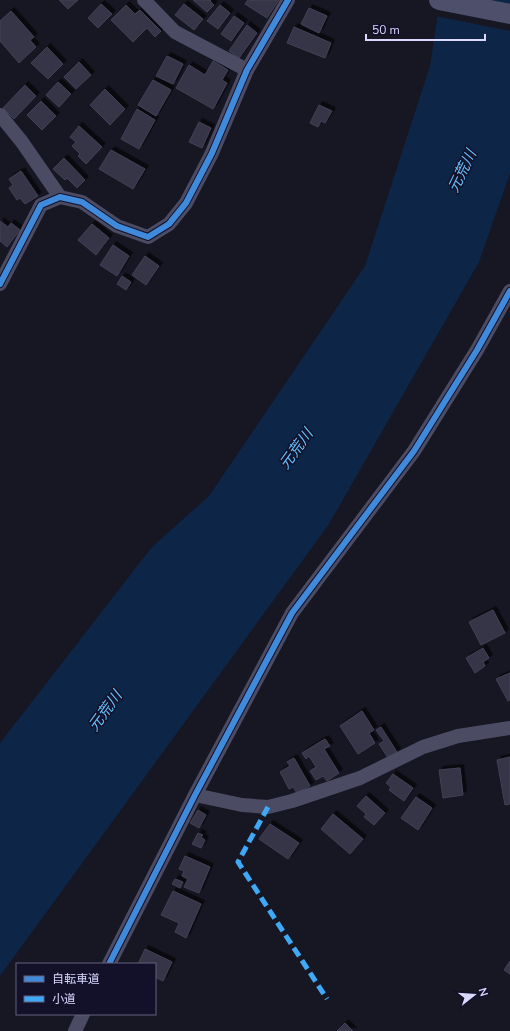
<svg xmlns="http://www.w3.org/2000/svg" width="510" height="1031" font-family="'Nunito Sans','Noto Sans JP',sans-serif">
<defs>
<filter id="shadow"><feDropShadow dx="3.5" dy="-3.5" stdDeviation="0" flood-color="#0009"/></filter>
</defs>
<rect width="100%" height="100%" fill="#171623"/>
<polygon fill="#0d2648" points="440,0 510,0 510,173 479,262 329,524 0,976 0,743 152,547 209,496 365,266 430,66"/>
<polygon fill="#171623" points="436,8 510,24 510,31 435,16"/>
<g fill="#353446" stroke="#434157" filter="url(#shadow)">
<polygon points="59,0 78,0 68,9"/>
<polygon points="193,0 211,0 210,1 214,5 207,12"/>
<polygon points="248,0 279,0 267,18 245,4"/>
<polygon points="101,4 112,14 98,28 88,18"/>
<polygon points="184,4 203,19 194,30 175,15"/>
<polygon points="126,5 135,14 140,10 161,31 155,37 147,28 133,42 111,20"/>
<polygon points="220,5 230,13 218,29 207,21"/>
<polygon points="309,8 327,16 319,33 301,24"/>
<polygon points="11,11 34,37 30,40 36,47 19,63 0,41 0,21"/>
<polygon points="234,16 244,23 231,41 221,34"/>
<polygon points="247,25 257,33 239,58 229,51"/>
<polygon points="294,27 331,43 325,58 287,43"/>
<polygon points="47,47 63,64 48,79 31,63"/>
<polygon points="167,56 183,64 173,84 156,76"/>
<polygon points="213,61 228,70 222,80 227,83 213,109 176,88 189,65 205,75"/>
<polygon points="79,62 91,75 76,89 64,77"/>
<polygon points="153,80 171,90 156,116 138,105"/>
<polygon points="58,82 71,94 59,107 46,95"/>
<polygon points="25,85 36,96 14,119 3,108"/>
<polygon points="105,89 125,109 110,125 90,105"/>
<polygon points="41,101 56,116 42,130 27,115"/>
<polygon points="319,105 332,111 325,123 321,121 318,127 310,123"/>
<polygon points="137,109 155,120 139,149 121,139"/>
<polygon points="199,122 211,128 202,148 189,142"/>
<polygon points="79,126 102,147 86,164 78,156 80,154 72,146 76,142 70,137"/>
<polygon points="111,150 145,169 133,189 99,169"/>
<polygon points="64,158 85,180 77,188 67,178 65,180 53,169"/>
<polygon points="21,171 38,196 25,204 20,198 17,200 9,188 13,185 9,179"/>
<polygon points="0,221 8,227 11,223 20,230 7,247 0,241"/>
<polygon points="92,224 109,238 96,255 78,240"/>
<polygon points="113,245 129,256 117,276 100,265"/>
<polygon points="145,256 159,266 146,285 132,275"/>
<polygon points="122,276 131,282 126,290 117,284"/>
<polygon points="493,610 505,633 481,645 469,622"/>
<polygon points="483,648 489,658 483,662 485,666 475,673 466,658"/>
<polygon points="510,673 510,700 508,701 496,679"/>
<polygon points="362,711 374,730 369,733 375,743 358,754 340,726"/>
<polygon points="381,727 397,752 388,758 379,744 384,741 376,730"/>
<polygon points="325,739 330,746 324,749 339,773 327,781 323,776 316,780 310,771 316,767 309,756 306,759 302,753"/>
<polygon points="510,757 510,804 505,805 497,760"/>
<polygon points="294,758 310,786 297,793 293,787 289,789 280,772 290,766 287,762"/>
<polygon points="460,768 463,795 443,798 439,770"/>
<polygon points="393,774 413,788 404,801 389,790 391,787 386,783"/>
<polygon points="366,796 385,813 374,825 364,817 366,814 357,806"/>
<polygon points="416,797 432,808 418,830 401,818"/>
<polygon points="198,810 206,815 199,828 190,823"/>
<polygon points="333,814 363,839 350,854 321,829"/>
<polygon points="270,824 299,843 288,859 259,839"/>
<polygon points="198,833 203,835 201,837 205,840 201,848 192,844"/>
<polygon points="185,856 210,867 199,893 184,887 188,879 182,876 184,871 179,869"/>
<polygon points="175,879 183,882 180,888 172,884"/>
<polygon points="173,891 201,904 186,938 175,932 179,923 161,915"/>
<polygon points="145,949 172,962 163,981 155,977 155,964 138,964"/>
<polygon points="510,961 510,974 504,970"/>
<polygon points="345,1023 353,1031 337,1031"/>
</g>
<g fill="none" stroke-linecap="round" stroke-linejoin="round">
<g stroke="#4b4b64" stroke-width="14">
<polyline points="144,0 175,32 247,70"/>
<polyline points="0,115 22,142 60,197"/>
<polyline points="0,284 41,205 60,197 82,202 117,226 148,237 169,224 186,203 212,153 247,70 288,0"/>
<polyline points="195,795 242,805 268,807 292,801 360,778 423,747 458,736 510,728"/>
<polyline points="109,964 195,795 292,613 414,451 477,350 510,291"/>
<polyline points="75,1031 83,1014"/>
</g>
<polyline stroke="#4e4f6a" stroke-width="20" points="439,0 510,14"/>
<polyline stroke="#3fa9f5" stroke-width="5" stroke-dasharray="10 5" stroke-linecap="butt" points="268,807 238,862 327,999"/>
<defs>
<g id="cycleway">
<polyline points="0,284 41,205 60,197 82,202 117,226 148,237 169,224 186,203 212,153 247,70 288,0"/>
<polyline points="109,964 195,795 292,613 414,451 477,350 510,291"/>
</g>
</defs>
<use href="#cycleway" stroke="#131029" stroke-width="8"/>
<use href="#cycleway" stroke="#408adc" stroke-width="6"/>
</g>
<g text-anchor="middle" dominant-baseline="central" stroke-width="3" stroke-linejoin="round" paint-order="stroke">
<g font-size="15" font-style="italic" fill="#66c2ff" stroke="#131029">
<text transform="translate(462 171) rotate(-64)">元荒川</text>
<text transform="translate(296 449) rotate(-54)">元荒川</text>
<text transform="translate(105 711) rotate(-54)">元荒川</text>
</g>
</g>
<rect x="16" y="963" width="140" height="52" fill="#131029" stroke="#63607f"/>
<rect x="24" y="976" width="20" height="6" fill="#408adc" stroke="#63607f"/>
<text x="52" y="983" font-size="12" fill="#dad8ff">自転車道</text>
<rect x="24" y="996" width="20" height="6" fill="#3fa9f5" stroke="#63607f"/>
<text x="52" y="1003" font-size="12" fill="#dad8ff">小道</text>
<g transform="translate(474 995) rotate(73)" stroke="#131029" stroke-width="3" paint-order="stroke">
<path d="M0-3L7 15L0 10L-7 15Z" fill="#dad8ff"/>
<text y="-6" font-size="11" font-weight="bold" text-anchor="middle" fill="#dad8ff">N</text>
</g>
<path d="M366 34v6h119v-6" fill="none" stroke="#dad8ff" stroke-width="2"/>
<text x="372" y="34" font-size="12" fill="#dad8ff" stroke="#131029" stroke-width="3" paint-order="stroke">50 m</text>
</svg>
